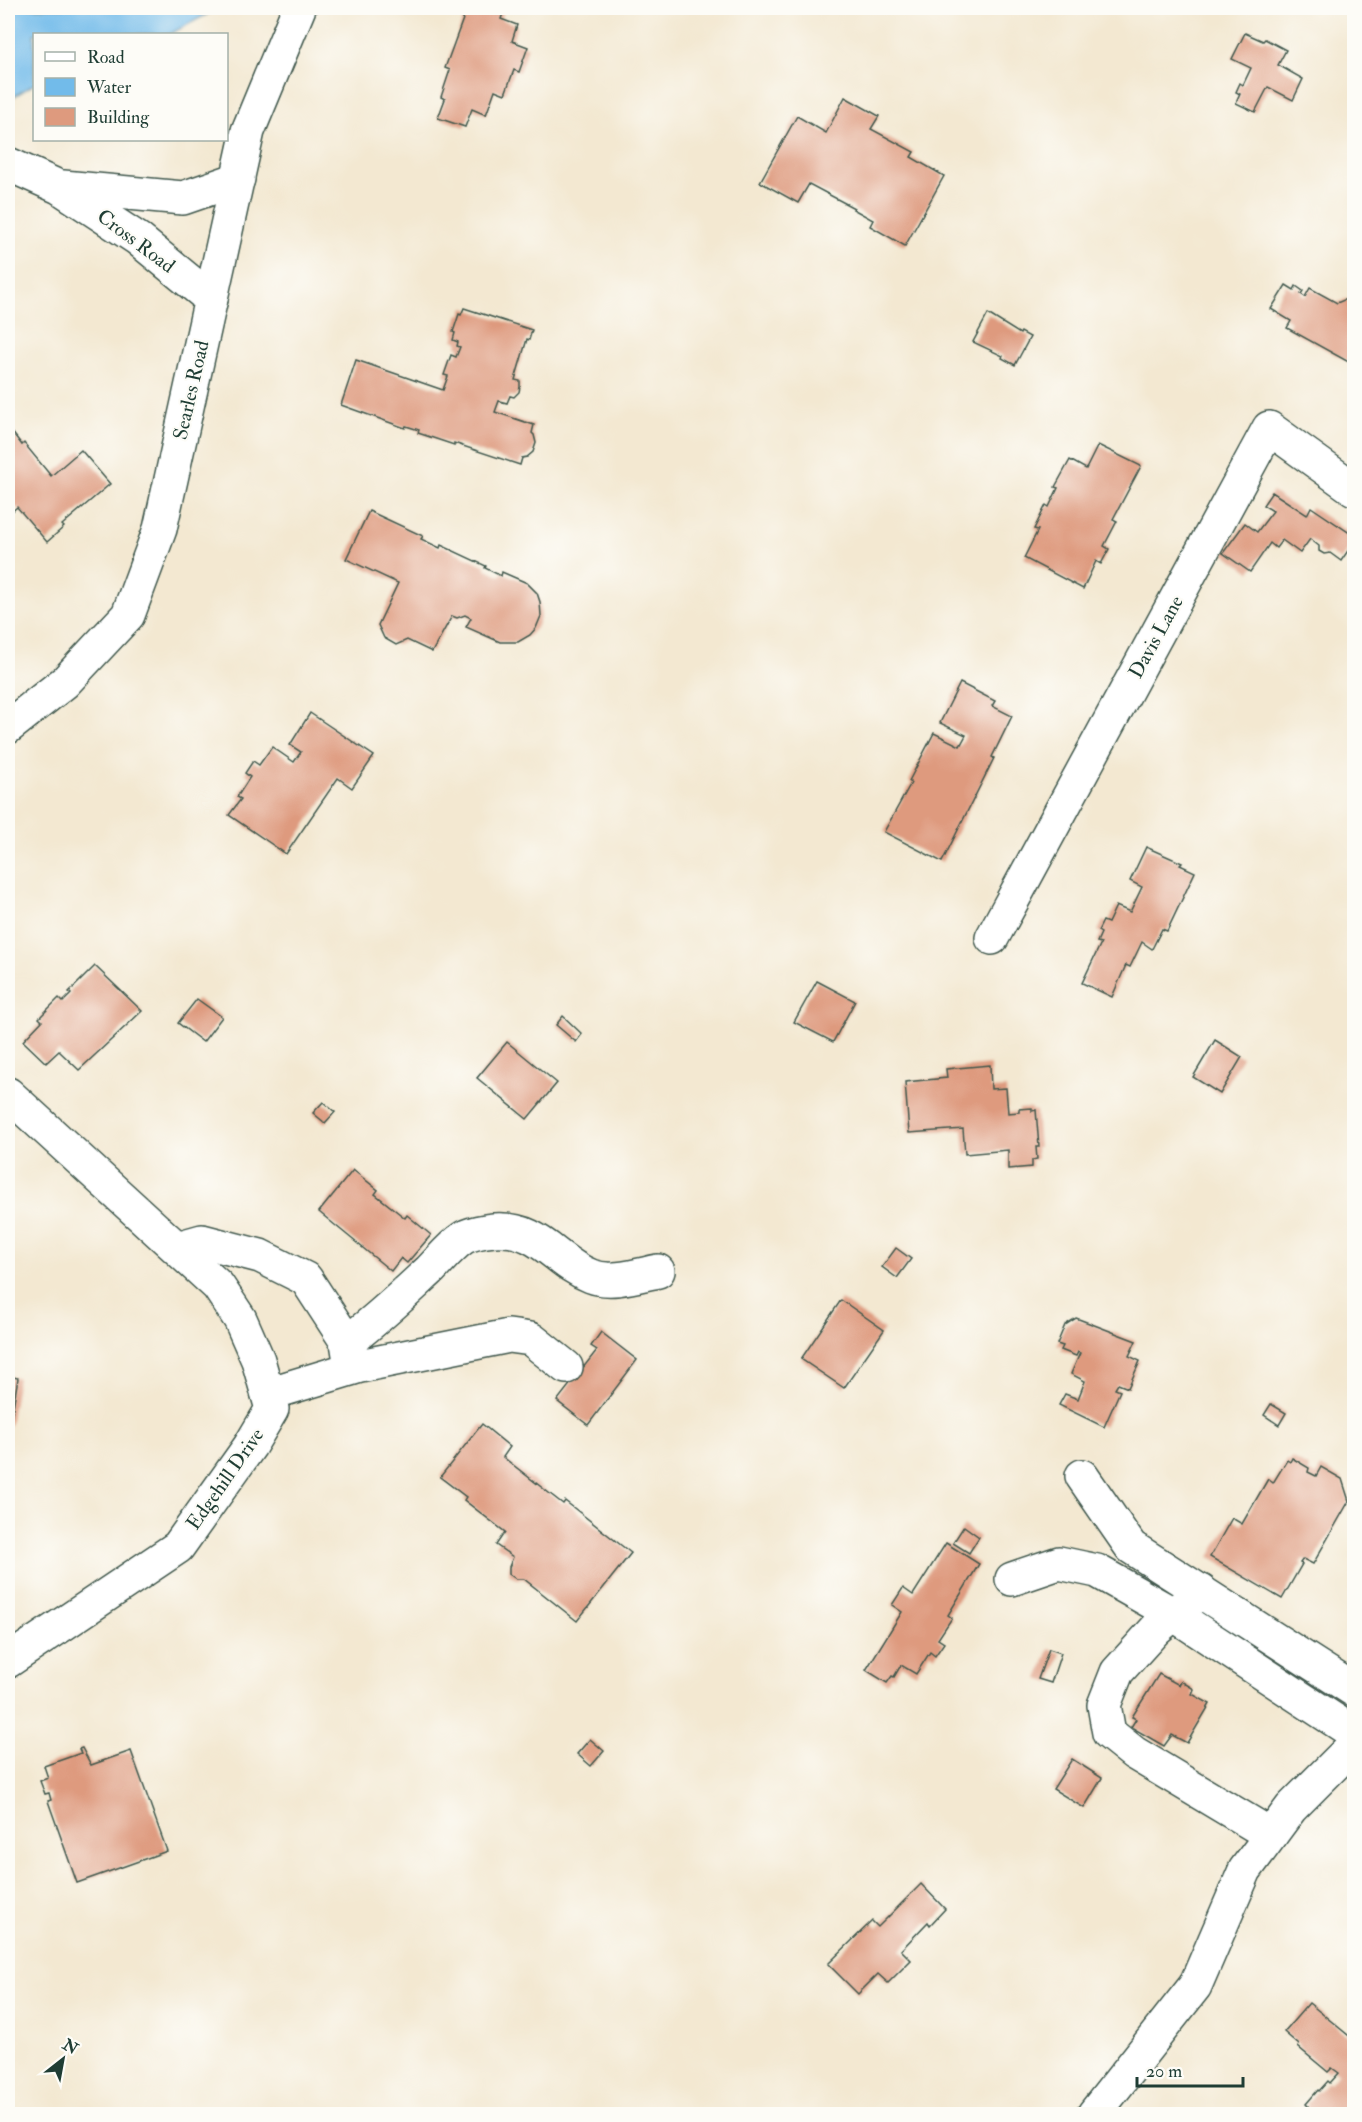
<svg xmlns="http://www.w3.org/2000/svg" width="1362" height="2122" font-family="'IM FELL Double Pica',serif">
<rect width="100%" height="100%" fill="#fdfcf7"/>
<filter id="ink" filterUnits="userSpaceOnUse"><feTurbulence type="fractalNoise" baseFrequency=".0167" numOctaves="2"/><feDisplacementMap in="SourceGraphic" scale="12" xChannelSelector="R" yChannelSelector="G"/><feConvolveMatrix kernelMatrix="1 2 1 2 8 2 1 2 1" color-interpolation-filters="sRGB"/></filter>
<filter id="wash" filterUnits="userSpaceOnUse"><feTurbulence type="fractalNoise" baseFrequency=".008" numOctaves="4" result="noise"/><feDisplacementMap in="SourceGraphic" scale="24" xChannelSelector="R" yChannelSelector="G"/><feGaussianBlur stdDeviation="1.35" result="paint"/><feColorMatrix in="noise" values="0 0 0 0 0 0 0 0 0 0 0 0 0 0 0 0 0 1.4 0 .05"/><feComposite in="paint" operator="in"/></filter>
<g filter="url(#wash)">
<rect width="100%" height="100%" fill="#f3e8d1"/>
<polygon fill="#72bbea" stroke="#487c8f" stroke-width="1.5" points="8,8 219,8 170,34 34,34 34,84 13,97 8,103"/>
<g id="blocks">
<g fill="#de9a7e">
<polygon points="467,8 505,8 501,19 517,25 512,41 528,47 519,72 514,70 505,94 495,90 486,115 472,109 465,127 438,118 445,99 441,97 450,70 445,68"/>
<polygon points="1245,33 1263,41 1265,39 1286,50 1278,65 1303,79 1293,100 1268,87 1255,112 1236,103 1240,94 1236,92 1240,83 1243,85 1251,68 1232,59"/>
<polygon points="845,97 879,116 871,129 914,152 911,157 944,176 905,246 870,226 873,220 853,209 854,208 809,184 798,203 760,182 797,116 826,133"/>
<polygon points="1286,285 1294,290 1296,286 1303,291 1301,294 1305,297 1310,288 1337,303 1346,299 1354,304 1354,365 1287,328 1291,321 1271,309"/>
<polygon points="464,308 532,330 529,340 527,339 517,373 515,380 520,381 520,387 519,392 514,397 510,396 507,403 499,401 495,412 534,425 532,433 534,435 536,443 533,452 527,457 522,458 520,465 454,443 454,445 418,433 419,430 406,426 405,428 341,405 356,360 443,390 448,376 444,375 451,355 456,357 460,347 457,346 458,342 453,340 455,333 453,332 459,314 461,315"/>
<polygon points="988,314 1020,334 1021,332 1030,337 1015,365 1002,358 1003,356 973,342"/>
<polygon points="8,427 22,445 24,443 51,476 81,450 110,484 62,525 64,527 47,542 17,507 8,515"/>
<polygon points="1098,445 1141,466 1113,519 1117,521 1104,546 1109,549 1101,564 1096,561 1083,589 1024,558 1038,530 1034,529 1046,505 1049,507 1058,488 1055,487 1070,460 1086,469"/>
<polygon points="1272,492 1307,515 1311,507 1354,536 1354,542 1341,561 1330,553 1324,554 1319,551 1319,546 1310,539 1300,553 1282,540 1276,548 1270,543 1250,572 1223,553 1245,523 1257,532 1273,511 1263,505"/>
<polygon points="369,511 423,536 421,539 440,548 441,545 486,566 485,568 501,576 502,572 527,583 537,593 540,602 541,616 536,628 530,635 518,642 500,642 466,627 471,618 465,615 457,618 452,616 432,652 407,640 396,645 384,638 378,625 398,583 346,559"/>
<polygon points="960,683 995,701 992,706 1012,716 992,757 994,758 942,862 884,832 911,783 909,781 934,733 960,746 966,735 940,723"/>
<polygon points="310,713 374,756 352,788 338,778 286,854 229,815 241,799 237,797 250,777 245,773 253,761 259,765 272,747 294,762 301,752 290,745"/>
<polygon points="1146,847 1182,863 1180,865 1195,872 1167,931 1162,929 1152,949 1142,942 1130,967 1126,965 1112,997 1082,983 1101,943 1097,942 1101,933 1098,931 1103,921 1108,923 1116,906 1130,912 1142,887 1130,881"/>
<polygon points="95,966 142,1011 79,1070 59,1051 46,1063 23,1041 42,1021 39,1018 59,998 63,1002 71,994 69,992"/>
<polygon points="817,981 855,1001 833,1042 794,1022"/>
<polygon points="197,999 222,1017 203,1042 178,1023"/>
<polygon points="563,1016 582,1034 576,1042 556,1025"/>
<polygon points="1215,1040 1242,1057 1220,1094 1193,1077"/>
<polygon points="507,1042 557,1083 527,1119 477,1078"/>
<polygon points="990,1065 991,1089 1006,1088 1008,1113 1019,1112 1019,1109 1032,1108 1032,1111 1036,1110 1039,1147 1036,1147 1037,1159 1032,1160 1032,1167 1008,1169 1008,1150 965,1154 963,1129 909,1133 905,1082 947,1078 946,1069"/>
<polygon points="323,1102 335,1112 325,1123 313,1113"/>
<polygon points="353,1170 378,1190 375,1194 405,1218 407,1215 431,1235 407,1263 401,1258 391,1271 319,1212"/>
<polygon points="896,1248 911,1259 897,1278 882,1267"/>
<polygon points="841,1300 884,1330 844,1388 801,1359"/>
<polygon points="1076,1318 1136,1341 1129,1356 1140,1361 1128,1388 1118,1384 1115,1389 1120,1391 1104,1427 1059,1405 1065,1394 1078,1399 1085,1381 1071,1374 1080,1353 1078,1352 1076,1356 1061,1350 1063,1346 1057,1344 1065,1325"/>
<polygon points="601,1332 637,1360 588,1425 557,1401 597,1350 591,1346"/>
<polygon points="8,1376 18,1378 10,1425 8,1425"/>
<polygon points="1271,1404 1286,1413 1279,1425 1264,1415"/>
<polygon points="482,1424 510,1447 503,1457 563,1504 565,1501 631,1553 577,1621 524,1579 516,1579 509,1574 509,1567 513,1557 496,1545 505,1532 464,1500 466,1497 440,1477"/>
<polygon points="1292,1458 1309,1468 1308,1472 1316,1476 1321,1467 1342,1479 1349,1501 1313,1564 1303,1559 1300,1563 1302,1564 1282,1599 1210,1557 1232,1518 1242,1524 1268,1479 1273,1483 1287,1460 1290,1462"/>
<polygon points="964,1526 979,1537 969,1553 953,1543"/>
<polygon points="946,1543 979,1564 948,1615 952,1618 938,1639 944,1643 935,1656 930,1652 916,1674 901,1665 894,1677 892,1676 887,1683 866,1670 902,1612 892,1605 903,1588 913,1595"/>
<polygon points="1049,1649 1061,1653 1051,1683 1038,1679"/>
<polygon points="1159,1674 1179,1685 1181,1681 1194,1689 1192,1694 1210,1704 1187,1743 1172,1735 1164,1746 1131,1727 1136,1719 1132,1717"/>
<polygon points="590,1739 604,1751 591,1766 577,1754"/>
<polygon points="82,1748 91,1765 131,1751 167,1851 77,1883 48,1801 51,1800 49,1793 45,1794 40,1781 48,1778 44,1766 81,1753 79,1749"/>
<polygon points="1072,1759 1102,1778 1084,1808 1053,1789"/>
<polygon points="921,1884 945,1909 930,1925 928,1922 901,1950 911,1960 888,1983 878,1974 858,1994 828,1964 872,1921 878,1927"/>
<polygon points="1309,2003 1354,2040 1351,2046 1354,2049 1354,2114 1301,2114 1308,2106 1306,2104 1318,2090 1319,2091 1328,2081 1330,2083 1339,2073 1332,2068 1328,2072 1298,2047 1299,2045 1284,2032"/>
</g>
</g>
</g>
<g filter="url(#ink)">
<use href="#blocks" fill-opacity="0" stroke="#3f574c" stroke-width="1.5"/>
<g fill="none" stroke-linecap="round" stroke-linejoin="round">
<defs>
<g id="minor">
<polyline points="8,164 59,187 138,239 211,299"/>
<polyline points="63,187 183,198 238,179"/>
<polyline points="8,727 65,682 128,615 160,529 248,131 299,8"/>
<polyline points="992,938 1269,428 1354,489"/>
<polyline points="8,1094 218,1286 240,1319 258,1360 272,1409 250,1446 178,1547 8,1661"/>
<polyline points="177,1248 202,1241 260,1256 306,1279 347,1342 350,1361"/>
<path d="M347,1342C377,1320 403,1295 430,1270C440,1260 451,1246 463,1238C471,1233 485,1231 494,1230C541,1227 554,1262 591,1276C611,1284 638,1275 658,1271"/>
<polyline points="268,1394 360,1366 509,1336 531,1339 566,1367"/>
<polyline points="1082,1476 1131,1547 1354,1690"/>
<polyline points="1012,1579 1059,1563 1097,1571 1173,1614 1354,1733"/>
<polyline points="1201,1591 1156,1629 1117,1672 1104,1705 1109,1733 1134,1753 1271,1835"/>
<polyline points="1094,2114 1195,1986 1245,1870 1291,1808 1354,1745"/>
</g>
</defs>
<use href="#minor" stroke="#3f574c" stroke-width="36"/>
<use href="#minor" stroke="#fff" stroke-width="33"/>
</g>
</g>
<g text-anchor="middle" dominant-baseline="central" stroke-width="4.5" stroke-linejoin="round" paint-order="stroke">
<g font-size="20" fill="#1f3d34" stroke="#fdfcf7">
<text transform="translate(136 241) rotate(37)">Cross Road</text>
<text transform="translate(191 390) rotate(-77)">Searles Road</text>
<text transform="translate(1156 637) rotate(-61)">Davis Lane</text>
<text transform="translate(225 1479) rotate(-55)">Edgehill Drive</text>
</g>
</g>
<rect width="1362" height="2122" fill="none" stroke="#fdfcf7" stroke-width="30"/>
<rect x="33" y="33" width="195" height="108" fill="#fdfcf7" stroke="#a4b0a9" stroke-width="1.5"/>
<rect x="45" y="52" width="30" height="9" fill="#ffffff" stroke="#a4b0a9" stroke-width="1.5"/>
<text x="87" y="63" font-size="18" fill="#1f3d34">Road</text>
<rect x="45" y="78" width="30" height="18" fill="#72bbea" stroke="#a4b0a9" stroke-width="1.5"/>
<text x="87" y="93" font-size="18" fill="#1f3d34">Water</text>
<rect x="45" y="108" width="30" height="18" fill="#de9a7e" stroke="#a4b0a9" stroke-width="1.5"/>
<text x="87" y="123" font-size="18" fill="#1f3d34">Building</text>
<g transform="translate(63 2059) rotate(31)" stroke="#fdfcf7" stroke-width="4.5" paint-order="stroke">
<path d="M0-4.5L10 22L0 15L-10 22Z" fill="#1f3d34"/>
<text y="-9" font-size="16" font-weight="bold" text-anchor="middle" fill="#1f3d34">N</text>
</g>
<path d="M1137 2077v9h106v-9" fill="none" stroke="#1f3d34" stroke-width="3"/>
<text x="1146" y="2077" font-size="18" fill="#1f3d34" stroke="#fdfcf7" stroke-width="4.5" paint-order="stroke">20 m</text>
</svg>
